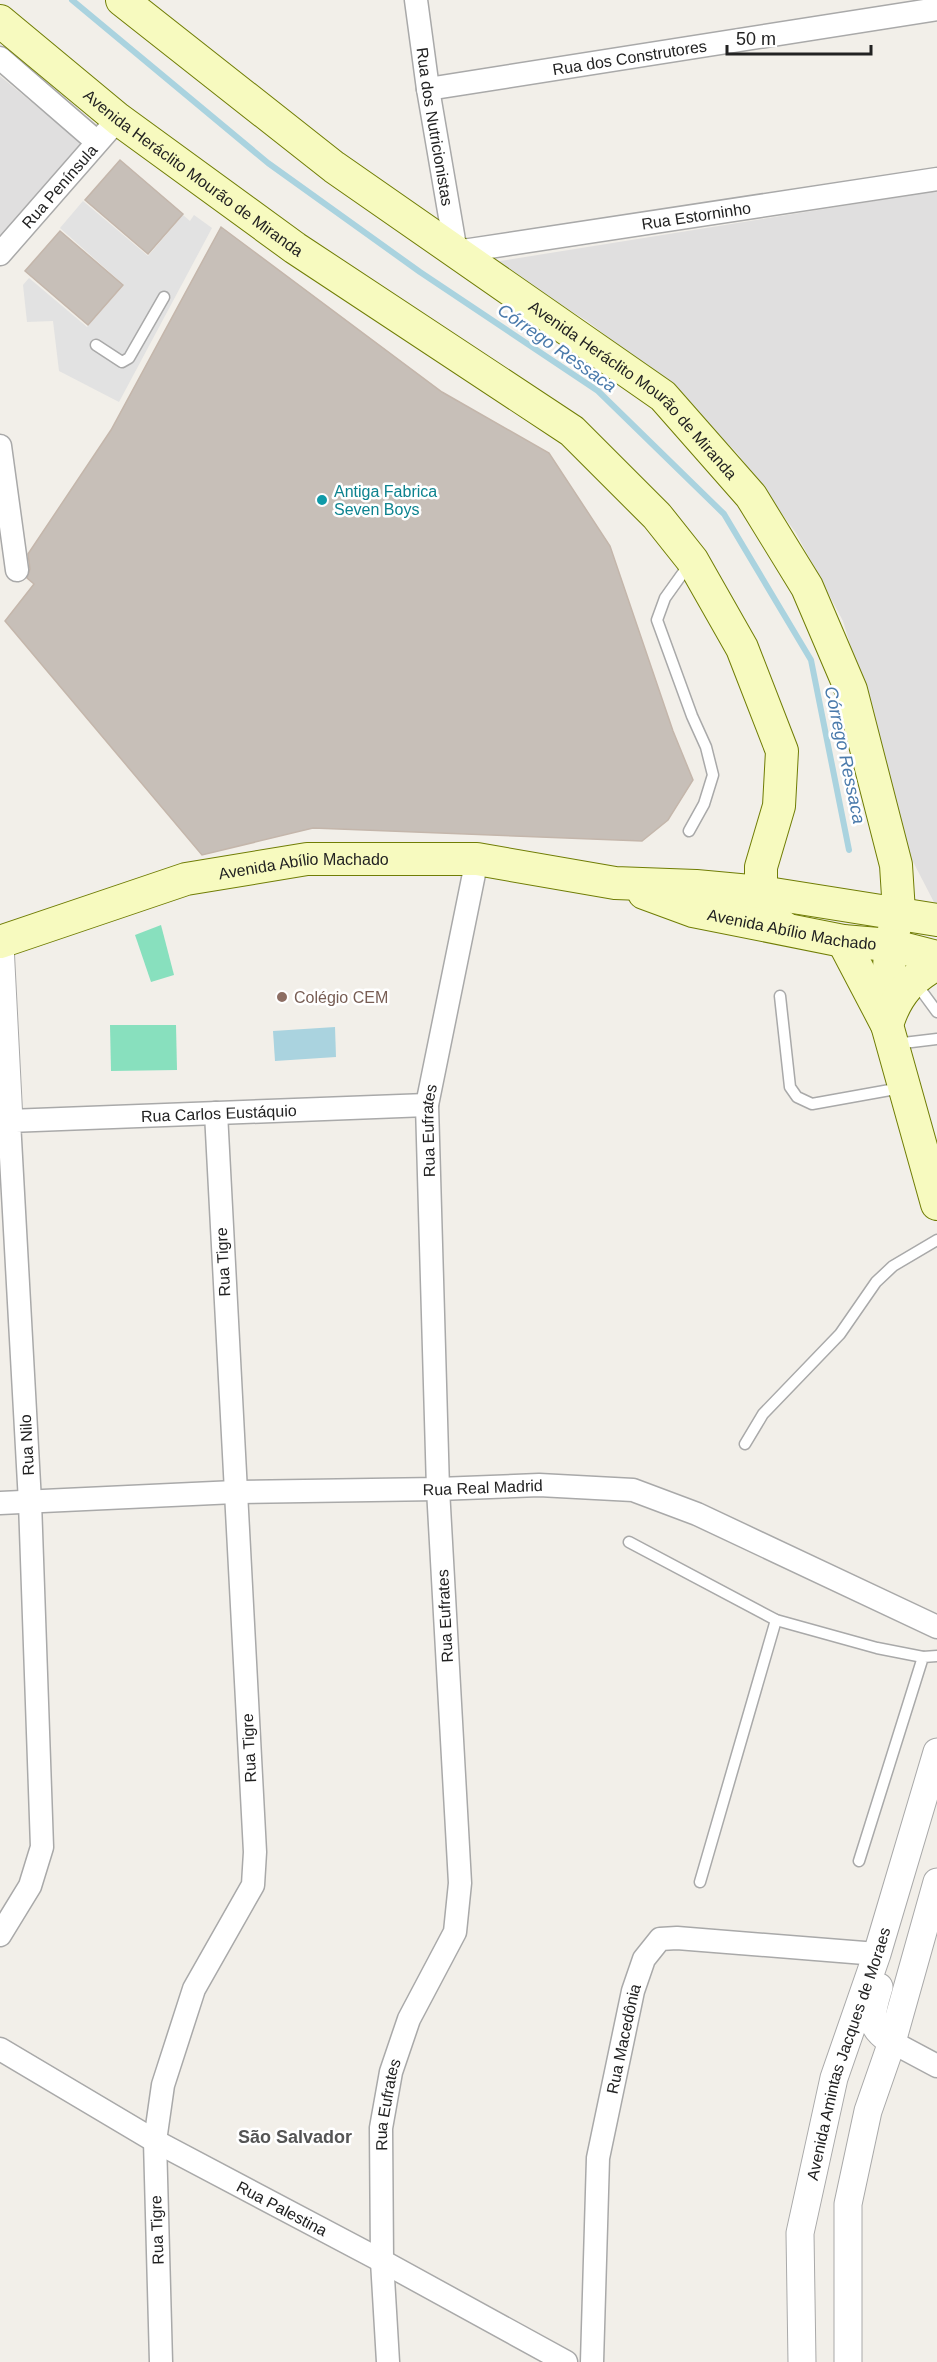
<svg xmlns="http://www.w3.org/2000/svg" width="937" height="2362" font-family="Arial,sans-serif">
<rect width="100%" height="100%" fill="#f2efe9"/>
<g fill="#e0dfdf">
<polygon points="0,76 85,146 0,248"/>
<polygon points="937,191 937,908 908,852 884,757 843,621 796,533 737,453 659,376 587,321 499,266 500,261"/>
</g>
<g fill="#88e0be">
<polygon points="161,925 174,975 151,982 135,935"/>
<polygon points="110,1025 176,1025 177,1070 111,1071"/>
</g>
<polygon fill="#e2e2e2" points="83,201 148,256 183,215 190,221 194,215 212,228 119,402 59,371 53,321 27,322 23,285 29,278 87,327 124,285 60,228"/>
<polygon fill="#aad3df" points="335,1027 336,1057 275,1061 273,1031"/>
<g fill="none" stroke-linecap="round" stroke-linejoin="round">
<polyline stroke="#aad3df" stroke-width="6" points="72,0 268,163 420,272 598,391 724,514 811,660 849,850"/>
</g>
<g fill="#c7bfb8" stroke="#c4b6ab" stroke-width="1.5">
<polygon points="120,160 183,214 148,254 85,200"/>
<polygon points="221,227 442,392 549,453 610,546 673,731 693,780 668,820 642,841 313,828 202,855 5,621 34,584 27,578 30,569 28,554 111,430"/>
<polygon points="60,231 123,285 88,325 25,271"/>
</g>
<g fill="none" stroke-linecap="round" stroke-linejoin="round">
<defs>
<g id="service">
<polyline points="96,345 122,362 129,358 164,297"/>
<polyline points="689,831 704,804 713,775 706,747 692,716 657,620 665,598 690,563"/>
<polyline points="915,982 937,1012"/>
<polyline points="780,996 790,1087 797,1097 812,1104 901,1088"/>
<polyline points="895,1044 937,1039"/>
<polyline points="745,1444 763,1414 840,1334 876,1282 893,1266 937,1240"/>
<polyline points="629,1542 776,1620 877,1648 923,1657"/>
<polyline points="859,1861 923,1657 937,1656"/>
<polyline points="700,1882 776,1620"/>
</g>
<g id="minor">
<path id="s1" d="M416,0L428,89L456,252L937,179"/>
<polyline points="0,58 97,142"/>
<path id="s2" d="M428,89L937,9"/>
<path id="s3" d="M0,254L118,119"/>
<polyline points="0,446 17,570"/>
<path id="s4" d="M0,1503L235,1492L438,1489L539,1485L633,1490L697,1514L937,1627"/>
<path id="s5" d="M0,1935L30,1886L42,1847L30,1502L9,1121L427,1105"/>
<polyline points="892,2042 937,2066"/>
<path id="s6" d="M0,2049L155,2141L382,2261L566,2362"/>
<polyline points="161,2362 155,2141 163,2085 194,1989 253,1885 255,1852 216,1113"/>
<path id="s7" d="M388,2362L382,2261L381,2128L391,2072L409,2019L455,1932L460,1883L438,1489L427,1105L477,859"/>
<path id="s8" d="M592,2362L598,2158L633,1991L644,1959L660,1939L677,1938L877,1954"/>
</g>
<g id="tertiary">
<polyline points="0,945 9,1121 0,1122"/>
<path d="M879,1987C871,2014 866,2025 892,2042"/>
<path id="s9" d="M802,2362L800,2233L834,2078L877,1954L937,1752"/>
<polyline points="848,2362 848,2204 868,2111 892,2042 937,1882"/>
</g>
<g id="secondary">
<path id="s10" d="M122,0L334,167L663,396L751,496L807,587L851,690L896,865L899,912L890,945L887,1025"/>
<path id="s11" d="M0,21L118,119L295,248L572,431L657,516L692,560L742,648L782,751L779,806L761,867V892L771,918L786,929"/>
<path id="s12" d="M644,893L693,911L843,941L890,945L937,957"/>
<polyline points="843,941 887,1025 937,1204"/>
<path id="s13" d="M0,942L186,879L307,859H477L615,883L696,886L761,892L937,920"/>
<path d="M889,1019C898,993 913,977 937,964"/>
</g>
</defs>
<use href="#service" stroke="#a9a9a9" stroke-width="13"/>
<use href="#minor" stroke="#a9a9a9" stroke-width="25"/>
<use href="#tertiary" stroke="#a9a9a9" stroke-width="29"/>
<use href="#secondary" stroke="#707d05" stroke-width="34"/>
<use href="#service" stroke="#fff" stroke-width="10"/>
<use href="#minor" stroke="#fff" stroke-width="22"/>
<use href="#tertiary" stroke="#fff" stroke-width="27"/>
<use href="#secondary" stroke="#f7fabf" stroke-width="32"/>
</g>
<circle fill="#0f9aa8" stroke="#fff" stroke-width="2" cx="322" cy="500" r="6"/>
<circle fill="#8d6e63" stroke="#fff" stroke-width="2" cx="282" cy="997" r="6"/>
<g text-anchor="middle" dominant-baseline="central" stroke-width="5" stroke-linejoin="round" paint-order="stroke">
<g font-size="16" fill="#222" stroke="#fff">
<text stroke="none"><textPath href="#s2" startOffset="204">Rua dos Construtores</textPath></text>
<text stroke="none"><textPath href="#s1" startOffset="128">Rua dos Nutricionistas</textPath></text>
<text stroke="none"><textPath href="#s11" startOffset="246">Avenida Heráclito Mourão de Miranda</textPath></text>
<text stroke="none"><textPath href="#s3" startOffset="90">Rua Península</textPath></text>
<text stroke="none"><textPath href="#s1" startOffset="498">Rua Estorninho</textPath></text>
<text stroke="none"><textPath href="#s10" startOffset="644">Avenida Heráclito Mourão de Miranda</textPath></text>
<text stroke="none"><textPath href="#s13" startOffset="315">Avenida Abílio Machado</textPath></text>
<text stroke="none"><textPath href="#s12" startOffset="153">Avenida Abílio Machado</textPath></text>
<text stroke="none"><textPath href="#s5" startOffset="1035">Rua Carlos Eustáquio</textPath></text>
<text stroke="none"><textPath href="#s7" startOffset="1248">Rua Eufrates</textPath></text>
<text transform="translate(223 1262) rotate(-93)">Rua Tigre</text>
<text transform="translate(27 1445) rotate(-93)">Rua Nilo</text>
<text stroke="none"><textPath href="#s4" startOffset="483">Rua Real Madrid</textPath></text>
<text transform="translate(445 1616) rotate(-93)">Rua Eufrates</text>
<text transform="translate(249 1748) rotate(-93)">Rua Tigre</text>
<text stroke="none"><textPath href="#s8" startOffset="326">Rua Macedônia</textPath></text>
<text stroke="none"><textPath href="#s9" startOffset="315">Avenida Amintas Jacques de Moraes</textPath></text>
<text stroke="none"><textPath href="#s7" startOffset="258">Rua Eufrates</textPath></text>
<text stroke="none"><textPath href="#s6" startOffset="324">Rua Palestina</textPath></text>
<text transform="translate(157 2230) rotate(-92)">Rua Tigre</text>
</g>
<g font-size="16" fill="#0d838f" stroke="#fff" text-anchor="start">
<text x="334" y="491">Antiga Fabrica<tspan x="334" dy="18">Seven Boys</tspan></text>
</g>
<g font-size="16" fill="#785e54" stroke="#fff" text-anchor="start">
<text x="294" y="997">Colégio CEM</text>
</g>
<g font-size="18" font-style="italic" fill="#4a7aab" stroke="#fff">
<text transform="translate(557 348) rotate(35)">Córrego Ressaca</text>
<text transform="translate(845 755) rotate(78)">Córrego Ressaca</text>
</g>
<g font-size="18" font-weight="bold" fill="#555" stroke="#fff">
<text x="295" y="2137">São Salvador</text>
</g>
</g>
<path d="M727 45v9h144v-9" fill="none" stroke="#222222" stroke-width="3"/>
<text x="736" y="45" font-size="18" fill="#222222" stroke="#ffffff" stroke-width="4.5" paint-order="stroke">50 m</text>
</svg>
